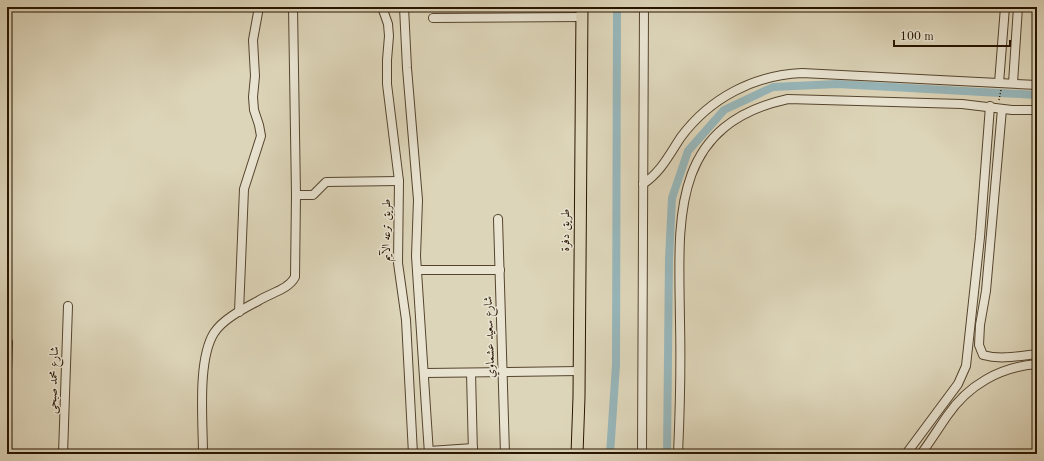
<svg xmlns="http://www.w3.org/2000/svg" width="1044" height="461" font-family="'Old Standard TT',Amiri,serif">
<rect width="100%" height="100%" fill="#ddd5b9"/>
<filter id="stains"><feTurbulence type="fractalNoise" baseFrequency=".005" numOctaves="4"/><feColorMatrix values="0 0 0 0 .2 0 0 0 0 .09 0 0 0 0 .02 0 0 0 .5 -.17"/></filter>
<radialGradient id="worn" r=".72"><stop offset=".6" stop-color="#630" stop-opacity="0"/><stop offset="1" stop-color="#630" stop-opacity=".3"/></radialGradient>
<g fill="none" stroke-linecap="round" stroke-linejoin="round">
<g stroke="#97b6ba" stroke-width="8">
<polyline points="610,454 616,365 617,7"/>
<polyline points="667,454 669,259 672,198 688,151 724,110 773,87 837,84 1037,95"/>
</g>
<defs>
<g id="minor">
<polyline points="382,7 388,24 389,36 387,60 387,84 399,181 398,263 406,320 413,454"/>
<polyline points="404,7 407,68 418,200 416,256 429,454"/>
<polyline points="433,18 582,17"/>
<polyline points="999,83 1005,7"/>
<polyline points="1013,83 1018,7"/>
<path d="M1002,109L986,291L980,325L979,345L983,355C1001,360 1019,356 1037,354"/>
<path d="M643,184C661,172 669,155 681,137C710,98 754,75 802,73L1037,85"/>
<polyline points="296,195 313,195 326,182 399,181"/>
<polyline points="498,219 505,454"/>
<polyline points="418,270 500,270"/>
<polyline points="239,312 244,189 261,136 259,125 254,110 253,97 255,76 253,40 259,7"/>
<polyline points="7,370 8,342"/>
<polyline points="425,373 579,371"/>
<polyline points="471,373 473,454"/>
<polyline points="429,451 473,448"/>
<polyline points="63,454 68,306"/>
<path d="M203,454C203,422 197,360 214,333C223,319 243,309 258,301C270,293 288,290 295,277L296,195L293,7"/>
<polyline points="642,454 644,7"/>
<path d="M678,454C680,410 681,365 680,321C679,223 668,125 788,99L962,104L1012,110H1037"/>
<polyline points="906,454 958,384 966,366 980,237 990,106"/>
<path d="M921,454C930,442 938,429 947,416C968,385 1000,367 1037,364"/>
</g>
<polyline id="major" points="577,454 579,397 582,7"/>
</defs>
<use href="#minor" stroke="#55452e" stroke-width="10"/>
<use href="#major" stroke="#281500" stroke-width="13"/>
<polyline stroke="#281500" stroke-width="1.5" stroke-dasharray="1 2" stroke-linecap="butt" points="999,100 1001,90"/>
<use href="#minor" stroke="#e9e4d2" stroke-width="8"/>
<use href="#major" stroke="#ddd5b9" stroke-width="11"/>
</g>
<g text-anchor="middle" dominant-baseline="central" stroke-width="3" stroke-linejoin="round" paint-order="stroke">
<g font-size="12" fill="#281500" stroke="#e9e4d2">
<text transform="translate(387 230) rotate(-90)">طريق ترعه الآيم</text>
<text transform="translate(566 230) rotate(-90)">طريق دفرة</text>
<text transform="translate(490 337) rotate(-92)">شارع سعيد عشماوي</text>
<text transform="translate(54 380) rotate(-88)">شارع محمد صبحى</text>
</g>
</g>
<rect width="1044" height="461" fill="none" stroke="#ddd5b9" stroke-width="24"/>
<rect x="8" y="8" width="1028" height="445" fill="none" stroke="#281500" stroke-width="2"/>
<rect x="12" y="12" width="1020" height="437" fill="none" stroke="#281500"/>
<path d="M894 40v6h116v-6" fill="none" stroke="#281500" stroke-width="2"/>
<text x="900" y="40" font-size="12" fill="#281500" stroke="#e9e4d2" stroke-width="3" paint-order="stroke">100 m</text>
<rect width="100%" height="100%" filter="url(#stains)"/>
<rect width="100%" height="100%" fill="url(#worn)"/>
</svg>
